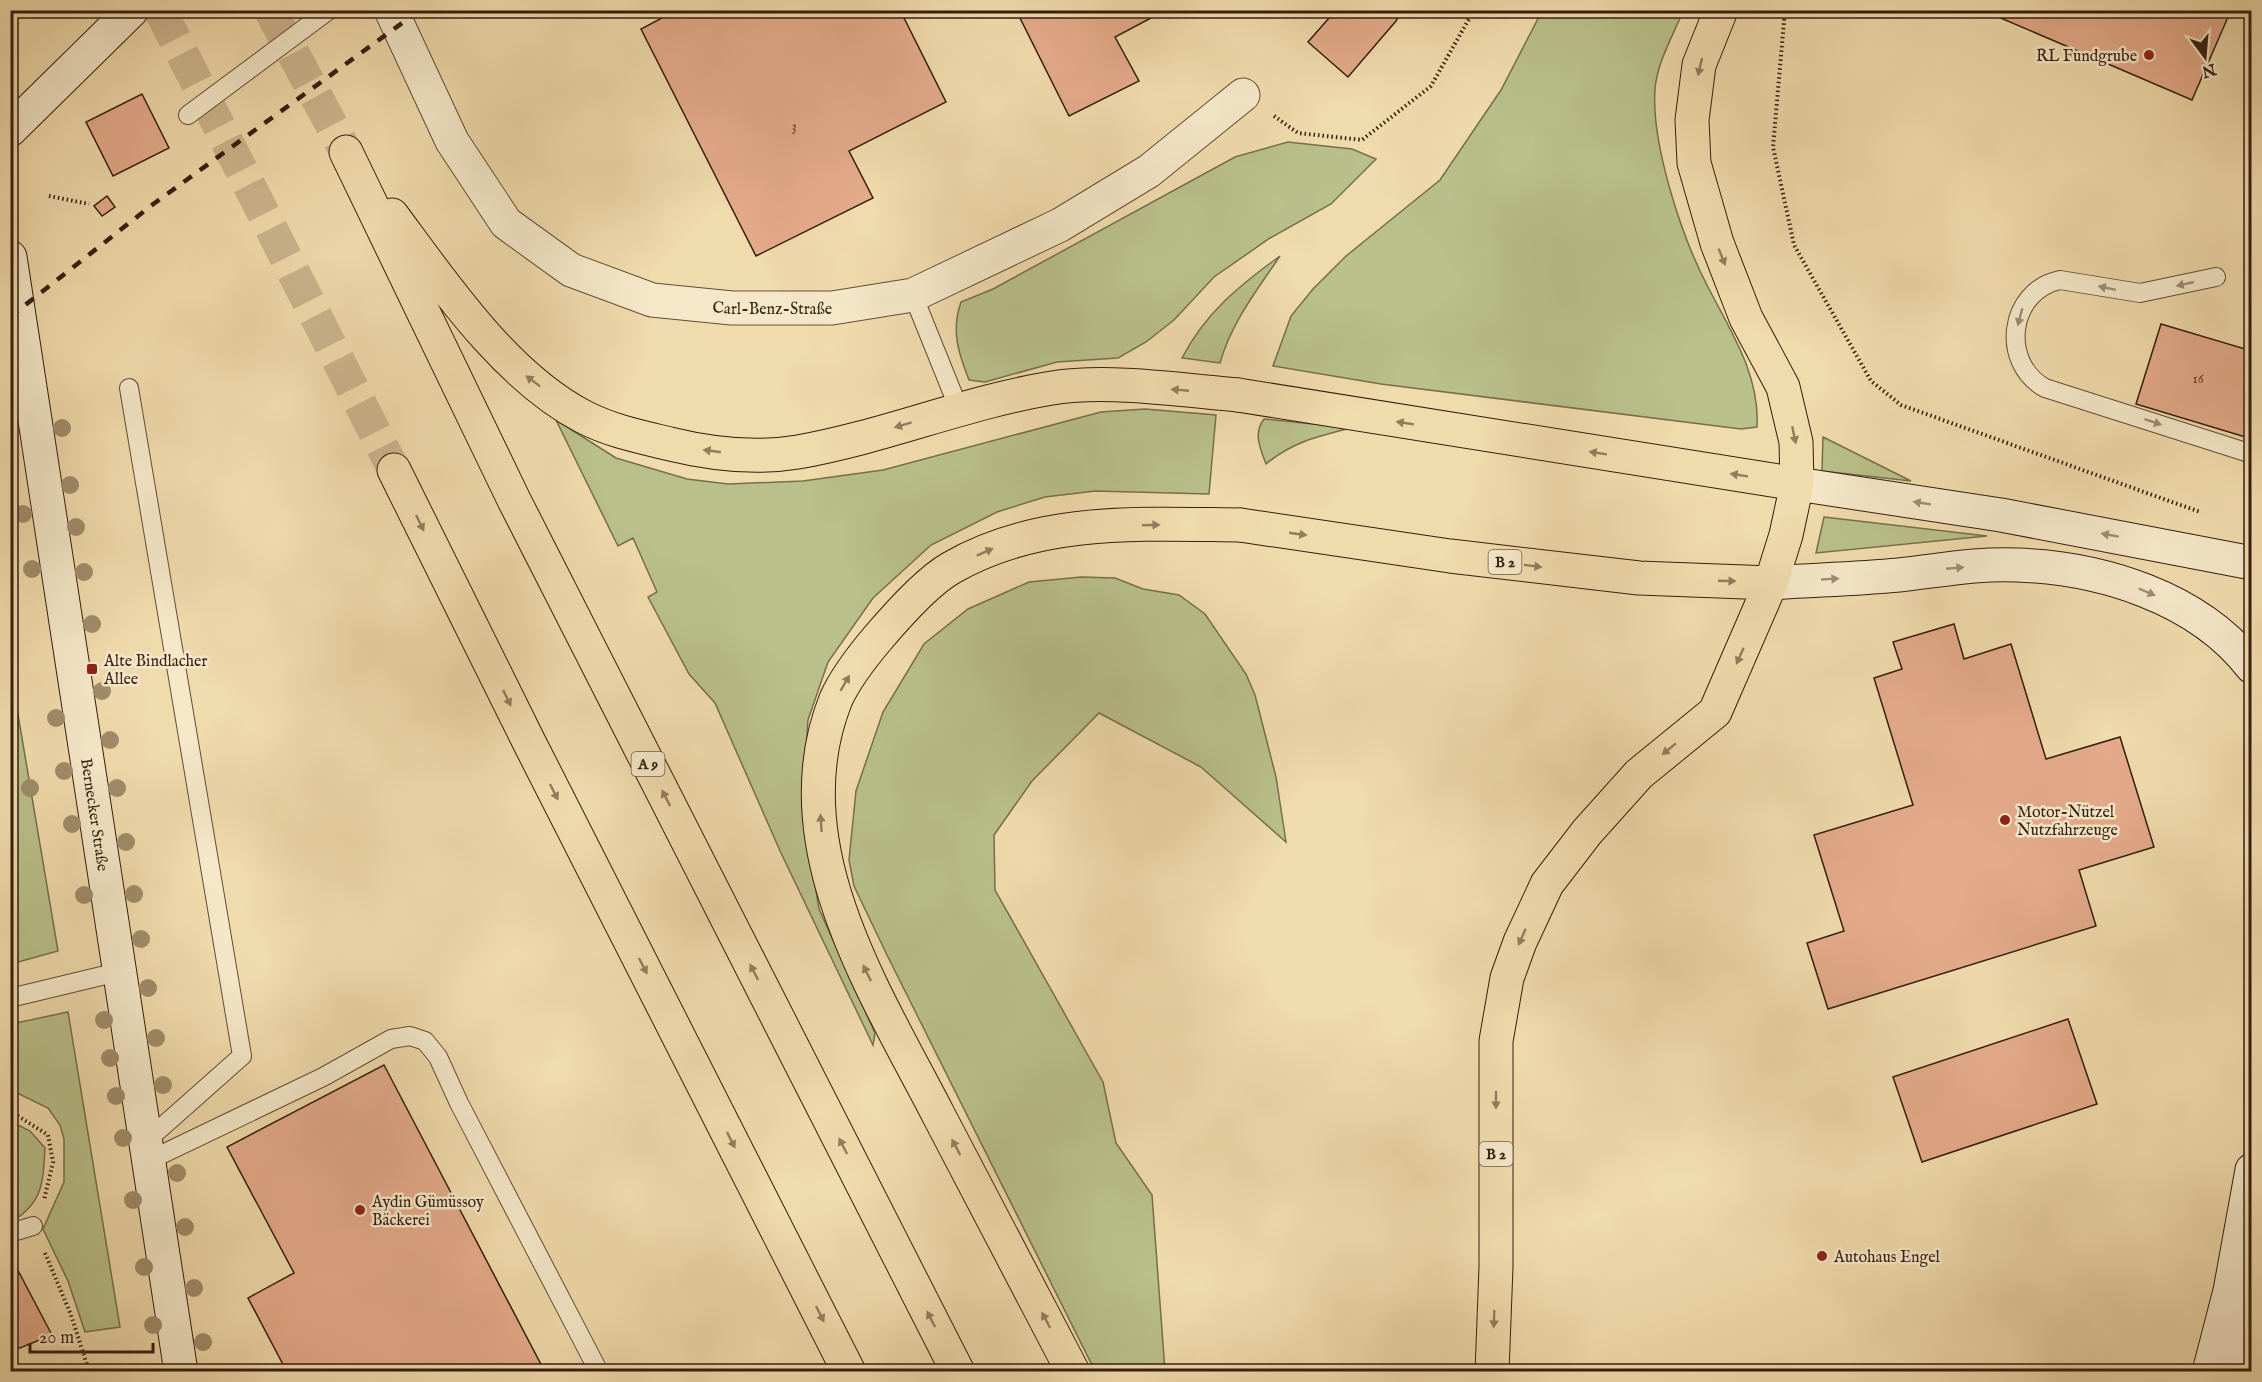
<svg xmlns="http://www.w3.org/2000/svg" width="2262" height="1382" font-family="'IM FELL English',serif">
	<rect width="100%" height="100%" fill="#f0dbac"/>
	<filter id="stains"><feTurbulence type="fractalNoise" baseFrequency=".00333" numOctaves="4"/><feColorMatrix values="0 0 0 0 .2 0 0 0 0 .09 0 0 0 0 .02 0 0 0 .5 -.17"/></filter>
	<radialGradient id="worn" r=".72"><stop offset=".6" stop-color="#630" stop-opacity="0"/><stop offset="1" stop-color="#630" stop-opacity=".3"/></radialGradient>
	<path fill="#b9c08a" stroke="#776e4d" stroke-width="1.5" d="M 1664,10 L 1681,16 C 1671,39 1657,64 1655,89 C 1651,144 1682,238 1708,287 C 1731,332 1760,375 1757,427 L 1741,429 L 1381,384 L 1273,366 L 1291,316 L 1313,289 L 1346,256 L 1440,180 L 1501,90 L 1542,11 Z
		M 1288,142 L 1352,149 L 1376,159 L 1331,204 L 1270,238 L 1214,277 L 1174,320 L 1146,342 L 1118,358 L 1057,362 L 985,382 L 969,380 C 958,352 951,331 961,302 L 993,289 L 1235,157 Z
		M 1280,256 C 1257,290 1231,323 1220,363 L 1182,358 C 1206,312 1239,286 1280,256 Z
		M 1145,409 L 1216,415 L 1209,494 L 1095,491 L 1045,497 L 997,512 L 931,545 L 873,598 L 828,662 L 808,720 L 802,807 L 819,909 L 875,1033 L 873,1045 L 781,853 L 715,703 L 689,674 L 648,597 L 657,592 L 633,538 L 618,546 L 556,420 L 616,458 L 687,479 L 728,484 L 803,481 L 883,470 L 1101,412 Z
		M 1264,419 L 1351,428 C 1319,436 1292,442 1266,464 C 1260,448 1253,433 1264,419 Z
		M 1823,437 L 1911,481 L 1822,471 Z
		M 1824,517 L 1987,536 L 1816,553 Z
		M 1081,577 L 1115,578 L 1143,589 L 1179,595 L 1205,614 L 1246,674 L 1255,695 L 1276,777 L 1286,842 L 1201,767 L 1099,713 L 1032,781 L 994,835 L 995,890 L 1103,1082 L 1116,1143 L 1152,1195 L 1165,1371 L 1095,1371 L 886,953 L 854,886 L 849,860 L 856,791 L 883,712 L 924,644 L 968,609 L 1029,582 Z
		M 10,667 L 58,951 L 11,964 L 10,964 Z
		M 68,1012 L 120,1327 L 85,1332 L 68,1281 L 43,1229 L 64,1182 L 64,1139 L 60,1125 L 48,1108 L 11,1090 L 11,1024 Z
		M 10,1121 L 30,1131 L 45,1148 C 43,1183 43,1203 11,1222 Z"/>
	<path fill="#e4ab8a" stroke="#351d10" stroke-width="1.5" d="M 677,10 L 782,10 L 784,15 L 794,10 L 900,10 L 946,102 L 849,151 L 873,198 L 756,256 L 641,29 Z
		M 1016,10 L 1166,10 L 1115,37 L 1139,81 L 1069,116 Z
		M 1336,10 L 1402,10 L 1396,21 L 1348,77 L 1308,42 Z
		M 1982,10 L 2231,10 L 2192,100 Z
		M 142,94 L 169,148 L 113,176 L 86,122 Z
		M 107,196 L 115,207 L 102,216 L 94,206 Z
		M 2161,324 L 2252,351 L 2252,439 L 2136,404 Z
		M 1954,624 L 1964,659 L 2011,644 L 2046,759 L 2120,737 L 2154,847 L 2079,870 L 2096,926 L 1828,1009 L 1807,943 L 1844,931 L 1814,835 L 1913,805 L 1874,678 L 1902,669 L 1893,642 Z
		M 2068,1019 L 2097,1104 L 1922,1162 L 1893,1077 Z
		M 384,1065 L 545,1372 L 287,1372 L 248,1298 L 294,1273 L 227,1147 Z
		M 10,1261 L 13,1261 L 52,1335 L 10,1352 Z"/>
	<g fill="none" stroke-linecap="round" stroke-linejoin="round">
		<path stroke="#cbb58d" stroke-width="33" stroke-dasharray="33 16" stroke-linecap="butt" d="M 160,10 L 394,470
			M 270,10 L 346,152"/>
		<defs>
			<path id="lane" d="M 188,115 L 329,10
				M 2216,277 L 2140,293 L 2060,280 C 2008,291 2000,363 2045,388 L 2252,454
				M 913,295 L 959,409
				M 129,388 L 242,1056 L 145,1142
				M 10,998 L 118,972
				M 148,1161 L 323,1077 L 391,1039 L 410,1036 L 425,1041 L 438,1057 L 459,1103 L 599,1372
				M 10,1233 L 33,1226"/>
			<g id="street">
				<path id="s1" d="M 391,10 L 452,141 L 506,223 L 571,270 L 652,300 L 732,308 L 832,308 L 913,295 L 1060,225 L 1149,171 L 1243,95"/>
			</g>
			<g id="secondary">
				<path d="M 10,130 L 132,10"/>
				<path id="s2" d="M 10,257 L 181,1372"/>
				<path d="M 1797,484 L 2001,515 L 2252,563"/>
				<path d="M 1771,583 C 1814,580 1856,579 1899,575 C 1938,571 1977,563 2017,565 C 2101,568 2198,597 2252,667"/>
				<path d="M 2232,1311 L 2239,1372"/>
				<path d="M 2209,1372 L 2230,1291 L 2252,1170"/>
			</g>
			<path id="primary" d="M 1238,395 L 1797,484
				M 1240,525 L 1450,556 L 1639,578 L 1771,583
				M 1492,1372 L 1496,1267 L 1496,1041 L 1507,978 L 1520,942 L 1547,884 L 1587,832 L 1639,774 L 1715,712 L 1771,583 L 1786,535 L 1797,484 L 1796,442 L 1783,387 L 1746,318 L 1717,243 L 1694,163 L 1692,120 L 1699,65 L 1721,10"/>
			<path id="highway" d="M 346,152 L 514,500 L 958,1372
				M 392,215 C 444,285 505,376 584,417 C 611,431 641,437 670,444 C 711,454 756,459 798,452 C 884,437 966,402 1052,388 C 1109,379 1181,390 1238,395
				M 394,470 L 528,740 L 849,1372
				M 1073,1372 C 1028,1286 983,1200 938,1114 C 874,990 778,843 836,699 C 846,677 861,658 877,639 C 894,619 928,581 951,568 C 1038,517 1143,524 1240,525"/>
		</defs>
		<use href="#lane" stroke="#644c37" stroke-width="20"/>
		<use href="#street" stroke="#644c37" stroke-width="35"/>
		<use href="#secondary" stroke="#351d10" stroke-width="35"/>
		<use href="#primary" stroke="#351d10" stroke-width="35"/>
		<use href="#highway" stroke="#351d10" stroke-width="35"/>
		<path stroke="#351d10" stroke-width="4" stroke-dasharray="1.5 3" stroke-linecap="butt" d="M 1785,10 L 1773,147 L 1794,245 L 1871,381 L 1901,405 L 2200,512
			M 1274,116 L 1298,133 L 1362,140 L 1431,86 L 1474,10
			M 49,196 L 89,204
			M 10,1111 L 48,1135 L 53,1162 L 44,1200
			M 45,1253 L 71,1315 L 89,1371"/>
		<use href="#lane" stroke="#f5e8c9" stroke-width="18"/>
		<use href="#street" stroke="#f5e8c9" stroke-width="33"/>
		<use href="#secondary" stroke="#f5e8c9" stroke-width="33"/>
		<use href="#primary" stroke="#f0dbac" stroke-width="33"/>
		<use href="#highway" stroke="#f0dbac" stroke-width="33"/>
		<path stroke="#351d10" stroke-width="4.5" stroke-dasharray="10 10" stroke-linecap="butt" d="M 10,317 L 152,205 L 420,10"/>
	</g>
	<g fill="#9f8d6b">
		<circle cx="62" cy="428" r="9"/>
		<circle cx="70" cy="485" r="9"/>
		<circle cx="23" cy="514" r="9"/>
		<circle cx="76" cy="527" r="9"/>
		<circle cx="32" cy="569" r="9"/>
		<circle cx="84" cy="572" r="9"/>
		<circle cx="92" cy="624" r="9"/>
		<circle cx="102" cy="691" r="9"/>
		<circle cx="56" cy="718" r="9"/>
		<circle cx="110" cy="740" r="9"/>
		<circle cx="64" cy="771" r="9"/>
		<circle cx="30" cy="788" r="9"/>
		<circle cx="117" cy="788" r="9"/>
		<circle cx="72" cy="824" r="9"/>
		<circle cx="126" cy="842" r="9"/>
		<circle cx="134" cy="894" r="9"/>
		<circle cx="84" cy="895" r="9"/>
		<circle cx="141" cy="939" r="9"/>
		<circle cx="148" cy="988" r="9"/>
		<circle cx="104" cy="1020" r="9"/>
		<circle cx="156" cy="1038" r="9"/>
		<circle cx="110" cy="1058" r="9"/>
		<circle cx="163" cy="1085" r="9"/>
		<circle cx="116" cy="1096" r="9"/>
		<circle cx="123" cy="1138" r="9"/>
		<circle cx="177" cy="1173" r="9"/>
		<circle cx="133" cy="1200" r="9"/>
		<circle cx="185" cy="1227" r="9"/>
		<circle cx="144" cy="1267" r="9"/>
		<circle cx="194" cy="1288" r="9"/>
		<circle cx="153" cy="1325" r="9"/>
		<circle cx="203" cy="1342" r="9"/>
	</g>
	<defs><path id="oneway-solid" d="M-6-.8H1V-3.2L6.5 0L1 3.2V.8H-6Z" transform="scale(1.5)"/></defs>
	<g fill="#927c5e">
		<use href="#oneway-solid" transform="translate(1700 67) rotate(103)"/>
		<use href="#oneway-solid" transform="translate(1722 257) rotate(68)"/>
		<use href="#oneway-solid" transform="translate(533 381) rotate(-143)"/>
		<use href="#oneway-solid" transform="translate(1180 390) rotate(-175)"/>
		<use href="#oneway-solid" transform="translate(1405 423) rotate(-171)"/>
		<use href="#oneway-solid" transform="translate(903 425) rotate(163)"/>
		<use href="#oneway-solid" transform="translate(1794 435) rotate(78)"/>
		<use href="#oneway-solid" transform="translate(712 451) rotate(-172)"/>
		<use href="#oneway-solid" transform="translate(1598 453) rotate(-171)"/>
		<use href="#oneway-solid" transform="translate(1739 475) rotate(-171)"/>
		<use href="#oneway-solid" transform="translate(420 523) rotate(64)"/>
		<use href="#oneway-solid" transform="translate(1151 525) rotate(-2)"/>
		<use href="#oneway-solid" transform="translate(1298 534) rotate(8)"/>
		<use href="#oneway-solid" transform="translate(985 552) rotate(-24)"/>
		<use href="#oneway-solid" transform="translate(1533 566) rotate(7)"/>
		<use href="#oneway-solid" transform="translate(1727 581) rotate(2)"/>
		<use href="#oneway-solid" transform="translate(1740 656) rotate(114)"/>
		<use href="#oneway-solid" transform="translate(845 683) rotate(-60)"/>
		<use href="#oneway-solid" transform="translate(507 698) rotate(64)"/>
		<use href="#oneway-solid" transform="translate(1669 749) rotate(141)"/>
		<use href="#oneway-solid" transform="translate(554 792) rotate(63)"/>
		<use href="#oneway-solid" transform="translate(666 798) rotate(-117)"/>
		<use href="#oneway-solid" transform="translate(821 823) rotate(-94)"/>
		<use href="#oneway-solid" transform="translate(1522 937) rotate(114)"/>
		<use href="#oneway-solid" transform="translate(643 966) rotate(63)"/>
		<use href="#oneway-solid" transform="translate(754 972) rotate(-117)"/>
		<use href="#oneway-solid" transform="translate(867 973) rotate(-116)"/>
		<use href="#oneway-solid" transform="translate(1496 1100) rotate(90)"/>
		<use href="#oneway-solid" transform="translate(731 1140) rotate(63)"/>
		<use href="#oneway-solid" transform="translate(843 1146) rotate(-117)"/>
		<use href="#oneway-solid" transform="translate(956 1147) rotate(-118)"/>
		<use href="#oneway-solid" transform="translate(820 1314) rotate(63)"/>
		<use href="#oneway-solid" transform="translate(931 1319) rotate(-117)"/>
		<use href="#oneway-solid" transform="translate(1494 1319) rotate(92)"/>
		<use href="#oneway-solid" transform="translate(1046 1320) rotate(-118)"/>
	</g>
	<g fill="#9f8d76">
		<use href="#oneway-solid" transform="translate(2185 284) rotate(167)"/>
		<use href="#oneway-solid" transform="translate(2107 288) rotate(-168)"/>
		<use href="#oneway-solid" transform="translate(2020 317) rotate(105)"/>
		<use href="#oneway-solid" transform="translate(2153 422) rotate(18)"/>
		<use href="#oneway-solid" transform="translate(1922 503) rotate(-171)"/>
		<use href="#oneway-solid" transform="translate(2110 535) rotate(-170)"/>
		<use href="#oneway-solid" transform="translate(1955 568) rotate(-5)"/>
		<use href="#oneway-solid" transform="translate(1830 579) rotate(-3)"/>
		<use href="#oneway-solid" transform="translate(2147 592) rotate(23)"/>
	</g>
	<g fill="#8f2418" stroke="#f5e8c9" stroke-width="2">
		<circle cx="2149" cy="55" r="6"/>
		<rect x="86" y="663" width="12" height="12" rx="3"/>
		<circle cx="2005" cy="820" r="6"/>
		<circle cx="360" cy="1210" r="6"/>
		<circle cx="1822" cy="1256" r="6"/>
	</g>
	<g text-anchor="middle" stroke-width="5" stroke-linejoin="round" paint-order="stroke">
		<g font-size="14" fill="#61402e">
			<text x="794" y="131">3</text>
			<text x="2198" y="383">16</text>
		</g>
		<g fill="#f5e8c9" stroke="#6f5a48" stroke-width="1.5">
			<rect x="1488.5" y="550" width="33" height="24" rx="4.5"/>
			<rect x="631.5" y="752" width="33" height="24" rx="4.5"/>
			<rect x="1479.5" y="1142" width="33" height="24" rx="4.5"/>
		</g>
		<g font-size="15" font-weight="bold" fill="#351d10">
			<text x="1505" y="567">B 2</text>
			<text x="648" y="769">A 9</text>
			<text x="1496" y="1159">B 2</text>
		</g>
		<g font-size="16" fill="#351d10" stroke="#f5e8c9" text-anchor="start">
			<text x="2137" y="61" text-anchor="end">RL Fundgrube</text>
			<text x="104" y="666">Alte Bindlacher<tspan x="104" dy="18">Allee</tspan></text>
			<text x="2017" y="817">Motor-Nützel<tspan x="2017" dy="18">Nutzfahrzeuge</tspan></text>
			<text x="372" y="1207">Aydin Gümüssoy<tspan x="372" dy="18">Bäckerei</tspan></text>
			<text x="1834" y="1262">Autohaus Engel</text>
		</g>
		<g font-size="16" fill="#351d10" stroke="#f5e8c9">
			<text dy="6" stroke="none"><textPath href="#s1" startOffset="530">Carl-Benz-Straße</textPath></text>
			<text dy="6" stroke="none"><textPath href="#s2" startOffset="564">Bernecker Straße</textPath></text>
		</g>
	</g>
	<rect width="2262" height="1382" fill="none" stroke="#f0dbac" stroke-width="36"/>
	<rect x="12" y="12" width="2238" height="1358" fill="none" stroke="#351d10" stroke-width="3"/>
	<rect x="18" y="18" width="2226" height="1346" fill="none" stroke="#351d10" stroke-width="1.5"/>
	<g transform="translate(2205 57) rotate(164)" stroke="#f5e8c9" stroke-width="4.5" paint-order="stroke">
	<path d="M0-4.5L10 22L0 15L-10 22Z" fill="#351d10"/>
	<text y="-9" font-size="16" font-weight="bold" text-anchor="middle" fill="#351d10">N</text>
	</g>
	<path d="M30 1343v9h123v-9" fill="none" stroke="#351d10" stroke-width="3"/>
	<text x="39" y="1343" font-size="18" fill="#351d10" stroke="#f5e8c9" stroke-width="4.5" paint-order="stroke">20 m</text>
	<rect width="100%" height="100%" filter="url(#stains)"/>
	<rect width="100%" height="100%" fill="url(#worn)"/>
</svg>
